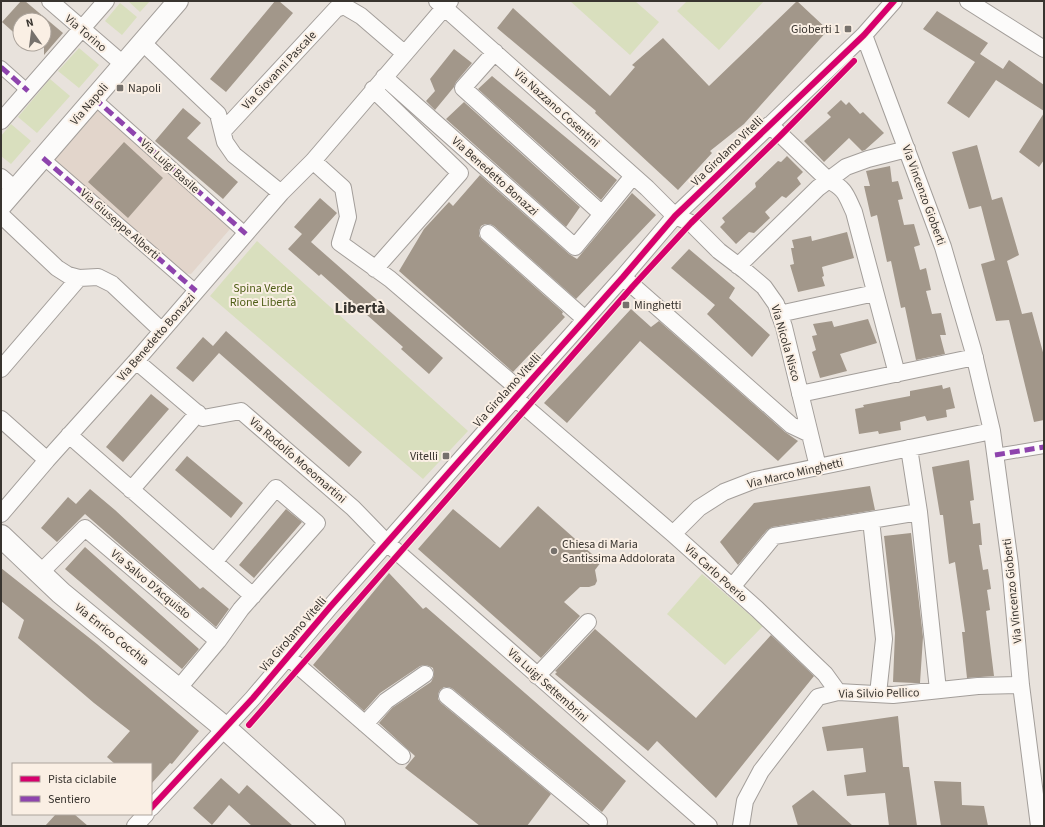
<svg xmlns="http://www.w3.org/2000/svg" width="1045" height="827" font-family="'Source Sans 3',sans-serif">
	<rect width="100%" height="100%" fill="#e8e2dc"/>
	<path fill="#e2d5cb" d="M 98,106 L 232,225 L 230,229 L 191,274 L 181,273 L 49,160 Z"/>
	<path fill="#d9dfbe" d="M 128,1 L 150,1 L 140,12 Z
		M 570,1 L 635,1 L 659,22 L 630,55 Z
		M 687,1 L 764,1 L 719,50 L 677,11 Z
		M 120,3 L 137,17 L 122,35 L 105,21 Z
		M 79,48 L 99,65 L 79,88 L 58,71 Z
		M 50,79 L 70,96 L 37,133 L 18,117 Z
		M 11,124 L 31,141 L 11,164 L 1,156 L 1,136 Z
		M 257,241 L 468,431 L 423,479 L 210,296 Z
		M 702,574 L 763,626 L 725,665 L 667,614 Z"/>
	<path fill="#a2978a" d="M 21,1 L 25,1 L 63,33 L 44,55 L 44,20 L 20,20 L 20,38 L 2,22 Z
		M 275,1 L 279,1 L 293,13 L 226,92 L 210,79 Z
		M 797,1 L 828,30 L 744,124 L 710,151 L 712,153 L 678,190 L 595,113 L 596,111 L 497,28 L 513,8 L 610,96 L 635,67 L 632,65 L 663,38 L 709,86 Z
		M 937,11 L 988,43 L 980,54 L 1003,69 L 1009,60 L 1044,85 L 1044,111 L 996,80 L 969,118 L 947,103 L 975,62 L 923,29 Z
		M 454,49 L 472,63 L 456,82 L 454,87 L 435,110 L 426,101 L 435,91 L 430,79 Z
		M 492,76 L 617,180 L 601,200 L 478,89 Z
		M 841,100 L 846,105 L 849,102 L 860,114 L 863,112 L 884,133 L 865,150 L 862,151 L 849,138 L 824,162 L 804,141 L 831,117 L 827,113 Z
		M 464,102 L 580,207 L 566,227 L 446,119 Z
		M 183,108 L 201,123 L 187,138 L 238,182 L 223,199 L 155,141 Z
		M 1044,113 L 1044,160 L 1039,167 L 1019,152 Z
		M 124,142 L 163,178 L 128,218 L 88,182 Z
		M 977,145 L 992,200 L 1002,197 L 1019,255 L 1007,261 L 1022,314 L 1032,312 L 1044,356 L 1044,420 L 1034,422 L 1009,320 L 996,321 L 981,264 L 995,260 L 981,206 L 969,209 L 952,152 Z
		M 787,156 L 803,172 L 797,178 L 801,184 L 786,198 L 782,196 L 765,212 L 770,218 L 754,233 L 749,232 L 736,244 L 720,227 L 725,222 L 722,218 L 756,187 L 755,183 L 778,161 L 781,162 Z
		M 890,166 L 892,182 L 898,181 L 903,199 L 898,200 L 904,225 L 914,224 L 920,245 L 914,247 L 920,270 L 926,268 L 931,290 L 926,291 L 932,314 L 941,313 L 946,335 L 940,335 L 945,354 L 916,360 L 905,307 L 901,308 L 891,261 L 887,262 L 877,215 L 871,217 L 864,186 L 870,186 L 866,171 Z
		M 480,175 L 569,254 L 577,259 L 632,193 L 656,215 L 576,299 L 494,226 L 490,224 L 485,224 L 481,226 L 479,231 L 479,236 L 482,240 L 563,312 L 562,314 L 565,317 L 513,372 L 399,271 L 424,229 L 449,202 L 453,206 Z
		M 320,198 L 337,213 L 311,242 L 443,358 L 429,374 L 401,349 L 403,347 L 321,274 L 319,276 L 288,249 L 302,234 L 294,227 Z
		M 847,232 L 854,258 L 822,267 L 824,276 L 822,277 L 825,286 L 798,292 L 790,265 L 794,264 L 791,248 L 794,248 L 792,240 L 811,236 L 812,241 Z
		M 689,249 L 735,288 L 729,298 L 770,335 L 752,357 L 707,314 L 715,305 L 671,268 Z
		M 631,309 L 651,327 L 659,321 L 785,432 L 798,441 L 778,461 L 640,341 L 567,423 L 544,403 Z
		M 868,319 L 877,343 L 840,354 L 847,371 L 820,378 L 812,352 L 816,350 L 812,336 L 817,335 L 813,324 L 832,321 L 834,327 Z
		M 226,331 L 362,452 L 349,467 L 219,353 L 193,382 L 176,368 L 203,337 L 213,346 Z
		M 942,385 L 943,389 L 950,387 L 955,408 L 946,410 L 947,417 L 927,421 L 925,416 L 900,422 L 901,430 L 879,434 L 878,431 L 859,434 L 855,409 L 864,407 L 863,405 L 910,396 L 910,391 Z
		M 151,394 L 169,409 L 123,462 L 106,447 Z
		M 187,456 L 243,503 L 231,518 L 175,470 Z
		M 969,460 L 974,500 L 970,501 L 973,524 L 980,523 L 982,545 L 979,545 L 983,570 L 988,569 L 991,589 L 987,590 L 990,610 L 986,611 L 994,676 L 967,678 L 962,632 L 965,632 L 955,562 L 949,564 L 943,515 L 940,515 L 932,467 Z
		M 870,486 L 875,510 L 772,527 L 767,530 L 738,565 L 720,542 L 754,503 Z
		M 90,489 L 115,510 L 200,589 L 203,587 L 229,609 L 216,627 L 132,555 L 85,514 L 57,542 L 41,528 L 68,497 L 76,504 Z
		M 538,506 L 601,562 L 595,570 L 597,581 L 595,585 L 589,587 L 580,587 L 564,602 L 580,616 L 541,658 L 418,549 L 453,509 L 500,548 Z
		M 286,509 L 302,522 L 254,578 L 239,565 Z
		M 911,533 L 923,637 L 920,683 L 915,683 L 893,682 L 895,633 L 884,536 Z
		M 85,547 L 199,649 L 182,669 L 65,569 Z
		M 1,568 L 97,644 L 199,731 L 172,764 L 170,763 L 151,784 L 151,764 L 115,764 L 107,757 L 130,731 L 94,703 L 18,638 L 24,620 L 1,601 Z
		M 389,573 L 423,609 L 426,607 L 626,781 L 602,812 L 453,689 L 449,687 L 444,687 L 440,690 L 438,694 L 438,699 L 441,703 L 551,794 L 527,826 L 480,826 L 405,768 L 415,756 L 379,723 L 392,708 L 431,682 L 433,678 L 434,674 L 433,668 L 429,666 L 425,665 L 420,666 L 380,693 L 364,711 L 313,665 Z
		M 595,629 L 696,718 L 771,635 L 814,676 L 716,798 L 657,741 L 648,751 L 555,674 L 557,672 L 555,671 Z
		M 898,716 L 903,767 L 909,767 L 917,826 L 889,826 L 885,793 L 847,796 L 844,775 L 866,772 L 863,748 L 827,751 L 822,727 Z
		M 221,778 L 239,794 L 247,785 L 293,826 L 252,826 L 229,805 L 212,825 L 193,808 Z
		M 934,781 L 961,782 L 962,805 L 984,806 L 988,826 L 941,826 Z
		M 813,790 L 853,826 L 798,826 L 792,806 Z
		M 56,814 L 74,814 L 88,826 L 45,826 Z"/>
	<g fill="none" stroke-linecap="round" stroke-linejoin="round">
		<defs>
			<path id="pedestrian" d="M 1,67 L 28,91
				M 94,98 L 246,234
				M 43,158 L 196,291
				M 995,455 L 1044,447"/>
			<path id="minor" d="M 50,1 L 123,64
				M 437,1 L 647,188 L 675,216 L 691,223 L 719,251 L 744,270 L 764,287 L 776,304 L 784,327 L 818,467
				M 968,1 L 1044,49
				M 864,35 L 943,247 L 973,350 L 992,431 L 1010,564 L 1021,685 L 1039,826
				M 142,42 L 218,114 L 225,142 L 234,155 L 281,193
				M 495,52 L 463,88 L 602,214 L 633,176
				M 384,77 L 575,247 L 602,214
				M 373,89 L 460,173 L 375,269
				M 1,121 L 106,1
				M 769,125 L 781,135 L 828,180 C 846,189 846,195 854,212 L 897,374
				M 223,131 L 336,9 L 344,6 L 361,16 L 404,53
				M 313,161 L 343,188 L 348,217 L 340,243 L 390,279 L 521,391
				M 1,177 L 16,190
				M 1,215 L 57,268 L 68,275 L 79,278 L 98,277 L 112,284 L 162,331
				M 488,233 L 585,319
				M 738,266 L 818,188 L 846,167 L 868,159 L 907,149
				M 623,277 L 791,425 L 810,434
				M 779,314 L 875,293
				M 136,361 L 203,418 L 241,411 L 353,508 L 387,543 L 709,826
				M 1,369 L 79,278
				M 800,394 L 975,357
				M 515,398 L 673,534 L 757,609 L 825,674 L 838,692
				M 1,419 L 47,460
				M 69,435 L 253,596
				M 909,448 L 919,512 L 938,690
				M 131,490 L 198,413
				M 1,514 L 47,460 L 136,361 L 281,193 L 313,161 L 450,1
				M 871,520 L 884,639 L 878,694
				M 673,534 L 699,508 L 724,492 L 755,480 L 992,431
				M 214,562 L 276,488 L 317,523 L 241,609 L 218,641
				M 40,573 L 85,528 L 218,641 L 178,689
				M 732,587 L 774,536 L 919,512
				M 288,657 L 402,756
				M 537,676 L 588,622
				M 447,696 L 599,822
				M 365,724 L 386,701 L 425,674
				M 151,808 L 253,698 L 330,607 L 483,434 L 623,277 L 675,216 L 864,35 L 894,1
				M 135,826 L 146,814
				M 741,826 L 745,801 L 761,771 L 818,697 L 838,692 L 893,695 L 978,686 L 1021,685"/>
			<path id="tertiary" d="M 1,206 L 178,1"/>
			<path id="secondary" d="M 1,536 L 61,593 L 225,728 L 334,826"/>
		</defs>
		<use href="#pedestrian" stroke="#a39e9a" stroke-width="14"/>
		<use href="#minor" stroke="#a39e9a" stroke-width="18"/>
		<use href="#tertiary" stroke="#a39e9a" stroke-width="22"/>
		<use href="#secondary" stroke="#a39e9a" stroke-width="24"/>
		<use href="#pedestrian" stroke="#fcfbfa" stroke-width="12"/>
		<use href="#minor" stroke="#fcfbfa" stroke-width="16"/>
		<use href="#tertiary" stroke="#fcfbfa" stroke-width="20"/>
		<use href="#secondary" stroke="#fcfbfa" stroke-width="22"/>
		<path stroke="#8e44ad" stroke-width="5" stroke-dasharray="10 5" stroke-linecap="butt" d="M 1,67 L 28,91
			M 94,98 L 246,234
			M 43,158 L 196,291
			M 995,455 L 1044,447"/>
		<defs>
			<path id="cycleway" d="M 249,725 L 633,286 L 691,223 L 781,135 L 854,61
				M 151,808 L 253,698 L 330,607 L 483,434 L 623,277 L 675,216 L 864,35 L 894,1"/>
		</defs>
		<use href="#cycleway" stroke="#faefe4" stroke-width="8"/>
		<use href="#cycleway" stroke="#d6006c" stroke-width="6"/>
	</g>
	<g fill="#76716c" stroke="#faefe4" stroke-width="1.5">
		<rect x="844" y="25" width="8" height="8" rx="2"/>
		<rect x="116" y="84" width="8" height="8" rx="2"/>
		<rect x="622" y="301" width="8" height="8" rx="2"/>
		<rect x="442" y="452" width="8" height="8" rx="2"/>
		<circle cx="554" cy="551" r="4"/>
	</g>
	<g text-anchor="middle" stroke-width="4" stroke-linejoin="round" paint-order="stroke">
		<g font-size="12" fill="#38342f" stroke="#faefe4" text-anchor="start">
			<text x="840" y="33" text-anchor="end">Gioberti 1</text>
			<text x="128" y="92">Napoli</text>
			<text x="634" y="309">Minghetti</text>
			<text x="438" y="460" text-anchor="end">Vitelli</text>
			<text x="562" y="548">Chiesa di Maria<tspan x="562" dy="14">Santissima Addolorata</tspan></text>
		</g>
		<g font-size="12" fill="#38342f" stroke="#faefe4">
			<text transform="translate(86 33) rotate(40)" y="4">Via Torino</text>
			<text transform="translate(279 70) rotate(-47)" y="4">Via Giovanni Pascale</text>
			<text transform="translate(89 104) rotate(-49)" y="4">Via Napoli</text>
			<text transform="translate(557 108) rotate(42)" y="4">Via Nazzano Cosentini</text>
			<text transform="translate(727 151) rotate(-44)" y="4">Via Girolamo Vitelli</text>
			<text transform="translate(170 166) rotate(42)" y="4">Via Luigi Basile</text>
			<text transform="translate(495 176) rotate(42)" y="4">Via Benedetto Bonazzi</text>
			<text transform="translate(924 195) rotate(70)" y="4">Via Vincenzo Gioberti</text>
			<text transform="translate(120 224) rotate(41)" y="4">Via Giuseppe Alberti</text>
			<text transform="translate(156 337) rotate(-49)" y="4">Via Benedetto Bonazzi</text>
			<text transform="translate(786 343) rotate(74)" y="4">Via Nicola Nisco</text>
			<text transform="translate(507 390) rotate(-48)" y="4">Via Girolamo Vitelli</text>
			<text transform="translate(298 460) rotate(41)" y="4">Via Rodolfo Moeomartini</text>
			<text transform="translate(795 473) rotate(-13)" y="4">Via Marco Minghetti</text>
			<text transform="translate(716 573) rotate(42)" y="4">Via Carlo Poerio</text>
			<text transform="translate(151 584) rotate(40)" y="4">Via Salvo D'Acquisto</text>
			<text transform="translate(1012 591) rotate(-96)" y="4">Via Vincenzo Gioberti</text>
			<text transform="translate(112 634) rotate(39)" y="4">Via Enrico Cocchia</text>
			<text transform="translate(293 634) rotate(-49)" y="4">Via Girolamo Vitelli</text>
			<text transform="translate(548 685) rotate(42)" y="4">Via Luigi Settembrini</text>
			<text transform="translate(879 693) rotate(-1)" y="4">Via Silvio Pellico</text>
		</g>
		<g font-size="12" fill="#4f5f17" stroke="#faefe4">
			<text x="263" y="292">Spina Verde<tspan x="263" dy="14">Rione Libertà</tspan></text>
		</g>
		<g font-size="16" font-weight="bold" fill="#38342f" stroke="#faefe4">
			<text x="360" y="313">Libertà</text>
		</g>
	</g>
	<rect width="1045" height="827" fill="none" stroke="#38342f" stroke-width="4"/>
	<rect x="12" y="763" width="140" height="52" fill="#faefe4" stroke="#aca49c"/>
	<rect x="20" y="776" width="20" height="6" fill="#d6006c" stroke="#aca49c"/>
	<text x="48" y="783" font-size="12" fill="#38342f">Pista ciclabile</text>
	<rect x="20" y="796" width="20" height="6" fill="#8e44ad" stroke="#aca49c"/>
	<text x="48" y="803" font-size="12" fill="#38342f">Sentiero</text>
	<g transform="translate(32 32) rotate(346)"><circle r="19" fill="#faefe4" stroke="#aca49c"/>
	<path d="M0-3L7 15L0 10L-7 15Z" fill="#76716c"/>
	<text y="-6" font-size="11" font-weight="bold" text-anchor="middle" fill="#38342f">N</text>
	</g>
</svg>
